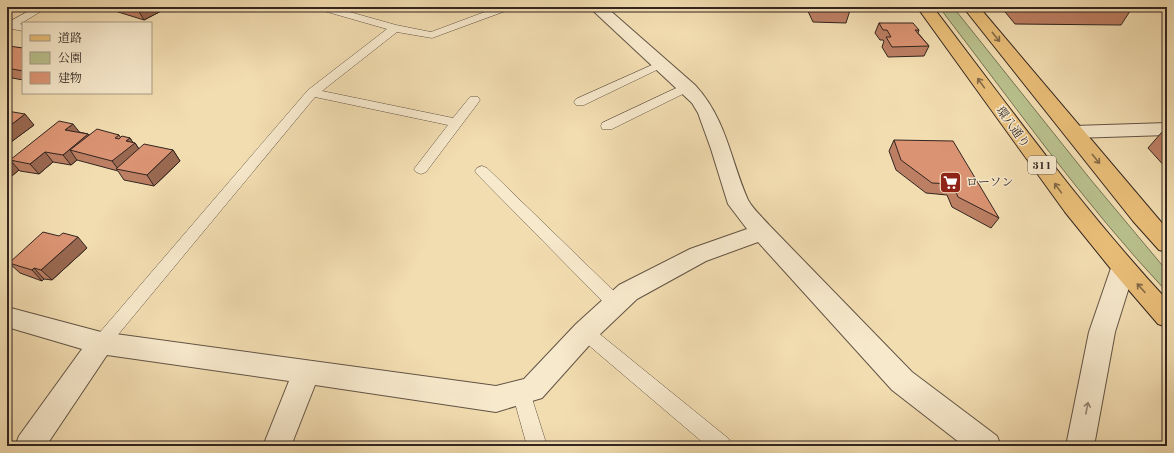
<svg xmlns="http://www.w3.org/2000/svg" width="1174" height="453" font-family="'Old Standard TT','Noto Serif JP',serif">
	<rect width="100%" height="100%" fill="#f2ddb1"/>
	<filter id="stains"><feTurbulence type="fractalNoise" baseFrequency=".005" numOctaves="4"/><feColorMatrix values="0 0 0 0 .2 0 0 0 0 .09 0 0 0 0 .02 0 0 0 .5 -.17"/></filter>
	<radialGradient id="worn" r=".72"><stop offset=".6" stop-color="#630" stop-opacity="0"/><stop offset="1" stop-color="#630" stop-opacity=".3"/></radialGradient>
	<path fill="#b9c18d" stroke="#767356" d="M 939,7 L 953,7 L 1091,180 L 1167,271 L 1167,292 C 1084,204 1013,103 939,7 Z"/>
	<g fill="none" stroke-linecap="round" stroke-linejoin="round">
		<defs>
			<path id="lane" d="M 36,7 L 48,7 L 20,24 L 23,25 L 23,31 L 7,28 L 7,23 Z
				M 316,7 L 332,7 L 396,25 L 431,32 L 498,7 L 512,7 L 511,9 L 432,38 L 397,32 L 322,91 L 453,118 L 470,97 L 478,97 L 480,100 L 478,103 L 426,172 L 421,174 L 416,172 L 414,169 L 448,125 L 315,97 L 107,348 L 101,350 L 95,348 L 92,343 L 95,338 L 308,90 L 387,29 L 317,9 Z
				M 661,61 L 665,62 L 667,64 L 665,66 L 584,105 L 576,105 L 574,102 L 576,99 Z
				M 687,83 L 691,84 L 693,87 L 691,90 L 612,129 L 602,129 L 601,126 L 602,123 Z
				M 482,166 L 487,168 L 622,299 L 624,304 L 622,309 L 616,311 L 610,309 L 477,174 L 475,171 L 477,168 Z
				M 585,325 L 591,327 L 729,439 L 732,446 L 707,446 L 579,337 L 576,332 L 579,327 Z
				M 521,384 L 528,386 L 530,392 L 547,446 L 527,446 L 512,392 L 514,386 Z"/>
			<path id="street" d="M 589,7 L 606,7 L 695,85 C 727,120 730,159 748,200 C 753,209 763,218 770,226 L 912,372 L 997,436 L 1001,446 L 964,446 L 892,390 L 758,242 L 706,261 L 637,299 L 594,340 L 542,398 L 532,401 L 496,412 L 315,385 L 291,446 L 263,446 L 289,381 L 107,355 L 46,446 L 15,446 L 19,436 L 82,349 L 7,327 L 7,307 L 101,332 L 496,386 L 524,379 L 576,324 L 619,285 L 690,249 L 747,229 L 728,204 L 711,149 L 698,113 L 692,103 Z
				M 1167,123 L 1167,135 L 1074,138 L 1067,136 L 1064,132 L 1067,128 L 1074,126 Z
				M 1123,259 L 1131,262 L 1135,268 L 1115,332 L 1094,446 L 1066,446 L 1089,332 L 1111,268 L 1115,262 Z"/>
			<path id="primary" d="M 917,7 L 933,7 C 1009,107 1082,208 1167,300 L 1167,327 L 1158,324 L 1115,274 L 1065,212 Z
				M 963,7 L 979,7 L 1167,229 L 1167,252 L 1159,250 L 1133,221 Z"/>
		</defs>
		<use href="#lane" stroke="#625344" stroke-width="1"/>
		<use href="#street" stroke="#625344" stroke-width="2"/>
		<use href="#primary" stroke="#322520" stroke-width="2"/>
		<use href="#lane" fill="#f7e9cc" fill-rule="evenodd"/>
		<use href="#street" fill="#f7e9cc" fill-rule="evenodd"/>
		<use href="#primary" fill="#e9be78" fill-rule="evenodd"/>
	</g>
	<path fill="#bc7f63" stroke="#322520" d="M 102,7 L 164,7 L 165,9 L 144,20 Z
		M 806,7 L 851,7 L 846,23 L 813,22 Z
		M 1001,7 L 1130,7 L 1130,11 L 1121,25 L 1015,24 Z
		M 879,23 L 919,30 L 918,33 L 929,46 L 924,56 L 888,57 L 882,47 L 884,41 L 883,40 L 880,40 L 875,33 Z
		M 7,47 L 23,48 L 23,80 L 7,77 Z
		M 7,111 L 34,125 L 11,142 L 7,142 Z
		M 79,132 L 88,134 L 89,135 L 119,135 L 120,137 L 130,138 L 133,143 L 135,143 L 139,149 L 173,150 L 180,161 L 154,186 L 124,180 L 118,171 L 77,160 L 71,165 L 53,162 L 39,174 L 20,171 L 19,170 L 7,180 L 11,158 L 12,159 Z
		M 1162,132 L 1167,132 L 1167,169 L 1148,148 Z
		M 894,140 L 999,218 L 991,228 L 952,207 L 947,195 L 926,193 L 896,170 L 889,151 Z
		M 87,248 L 52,280 L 44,279 L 42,281 L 20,273 L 9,263 Z"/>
	<path fill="#996850" stroke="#322520" d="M 144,7 L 164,7 L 165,9 L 144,20 L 138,10 Z
		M 25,114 L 34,125 L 11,142 L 7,138 L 7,128 Z
		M 73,124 L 81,134 L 65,130 Z
		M 88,134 L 95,144 L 70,150 L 77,160 L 71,165 L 63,155 Z
		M 130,138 L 134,144 L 135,143 L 142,154 L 118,169 L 112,161 L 126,141 Z
		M 173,150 L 180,161 L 154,186 L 147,175 Z
		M 45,152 L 53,162 L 39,174 L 30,164 Z
		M 11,158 L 14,161 L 10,160 L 19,170 L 7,180 L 7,161 Z
		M 78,237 L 87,248 L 52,280 L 41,270 Z
		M 34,268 L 44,279 L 42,281 L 32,270 Z"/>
	<path fill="#db9473" stroke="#322520" d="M 128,7 L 144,7 L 138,10 Z
		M 816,7 L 850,7 L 851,9 L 816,8 Z
		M 1020,7 L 1130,7 L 1130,11 L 1022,10 Z
		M 879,23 L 913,23 L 919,30 L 915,30 L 929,46 L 892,47 L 886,37 L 891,37 L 887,30 L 883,30 Z
		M 9,46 L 23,48 L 23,71 L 7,68 L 7,60 L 12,57 L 7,57 L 7,47 Z
		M 7,111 L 25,114 L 7,128 Z
		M 59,121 L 73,124 L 65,130 L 88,134 L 63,155 L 45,152 L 30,164 L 10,160 Z
		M 97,129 L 119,135 L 115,138 L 119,139 L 122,136 L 130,138 L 126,141 L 135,143 L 112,161 L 70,150 Z
		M 1162,132 L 1167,132 L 1167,136 Z
		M 894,140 L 953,141 L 999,218 L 958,197 L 953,184 L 932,183 L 901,160 Z
		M 144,144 L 173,150 L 147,175 L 116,169 Z
		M 7,157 L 11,158 L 7,161 Z
		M 43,232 L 59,236 L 63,233 L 78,237 L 41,270 L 34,268 L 32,270 L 9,263 Z"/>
	<defs><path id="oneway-shaft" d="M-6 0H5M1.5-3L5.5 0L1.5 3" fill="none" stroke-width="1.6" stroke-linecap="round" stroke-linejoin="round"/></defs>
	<g stroke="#846a48">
		<use href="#oneway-shaft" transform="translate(996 37) rotate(51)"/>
		<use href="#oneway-shaft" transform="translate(981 83) rotate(-126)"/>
		<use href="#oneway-shaft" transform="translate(1096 159) rotate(51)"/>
		<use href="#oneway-shaft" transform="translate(1058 188) rotate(-126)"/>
		<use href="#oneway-shaft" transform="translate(1141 288) rotate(-132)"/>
	</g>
	<use stroke="#948776" href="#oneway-shaft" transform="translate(1087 408) rotate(-79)"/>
	<defs>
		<symbol id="supermarket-square" viewBox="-11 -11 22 22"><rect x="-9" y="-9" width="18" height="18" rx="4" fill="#8f2418" stroke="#f7e9cc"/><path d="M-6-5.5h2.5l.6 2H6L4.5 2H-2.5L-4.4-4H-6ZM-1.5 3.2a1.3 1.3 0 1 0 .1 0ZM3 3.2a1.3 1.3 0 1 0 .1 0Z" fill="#fff"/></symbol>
	</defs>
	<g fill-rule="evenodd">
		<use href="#supermarket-square" x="938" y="170" width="25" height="25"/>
	</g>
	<g text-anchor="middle" stroke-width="3" stroke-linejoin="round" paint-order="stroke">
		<rect fill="#f7e9cc" stroke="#6d6054" stroke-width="1" x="1028" y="156" width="28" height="18" rx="3"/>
		<g font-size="11" font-weight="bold" fill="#322520">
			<text x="1042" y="169">311</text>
		</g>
		<g font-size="12" fill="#322520" stroke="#f7e9cc">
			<text transform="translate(1013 127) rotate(54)" y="4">環八通り</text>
		</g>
		<g font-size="12" fill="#322520" stroke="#f7e9cc" text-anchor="start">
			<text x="966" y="186">ローソン</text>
		</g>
	</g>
	<rect width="1174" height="453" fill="none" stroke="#f2ddb1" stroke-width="24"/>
	<rect x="8" y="8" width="1158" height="437" fill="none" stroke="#322520" stroke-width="2"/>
	<rect x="12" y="12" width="1150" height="429" fill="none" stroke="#322520"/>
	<rect x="22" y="22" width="130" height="72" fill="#f7e9cc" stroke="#a89b87"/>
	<rect x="30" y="35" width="20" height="6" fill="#e9be78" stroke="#a89b87"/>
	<text x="58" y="42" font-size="12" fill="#322520">道路</text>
	<rect x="30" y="52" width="20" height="12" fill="#b9c18d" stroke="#a89b87"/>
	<text x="58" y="62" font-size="12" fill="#322520">公園</text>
	<rect x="30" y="72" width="20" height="12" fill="#db9473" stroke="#a89b87"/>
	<text x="58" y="82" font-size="12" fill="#322520">建物</text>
	<rect width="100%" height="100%" filter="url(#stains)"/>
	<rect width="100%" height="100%" fill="url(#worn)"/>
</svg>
